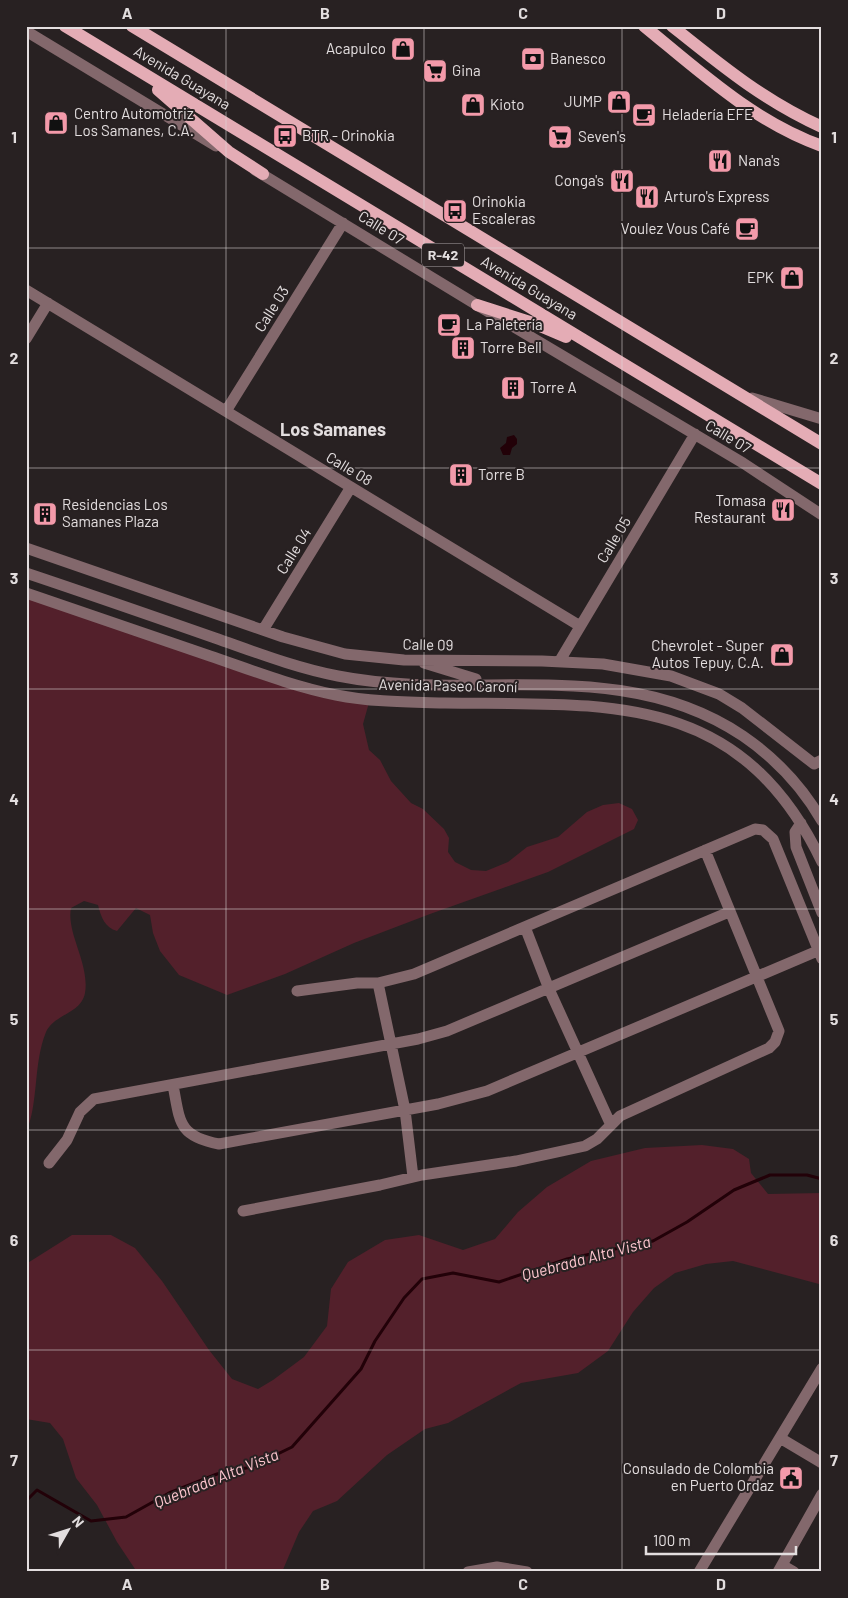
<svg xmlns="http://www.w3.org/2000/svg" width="848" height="1598" font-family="Barlow,sans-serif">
	<rect width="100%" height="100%" fill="#282122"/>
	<path fill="#53202b" d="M 26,593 L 280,679 L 370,699 L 363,724 L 369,750 L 380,760 L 391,781 L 411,803 L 423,809 L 444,829 L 449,838 L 448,852 L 455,862 L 471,870 L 486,871 L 508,862 L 527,847 L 558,837 L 587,812 L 603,805 L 619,803 L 632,809 L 638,820 L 634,829 L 548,872 L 430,914 L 354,943 L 285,974 L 227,995 L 179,975 L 160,951 L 153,933 L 150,915 L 136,908 L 117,931 C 105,928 101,917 98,905 L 84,901 L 71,908 C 66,933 90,964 85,993 C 81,1014 54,1014 46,1032 C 33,1064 39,1102 26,1133 Z
		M 702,1145 L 733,1149 L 749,1159 L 751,1173 L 768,1194 L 822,1193 L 822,1282 L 819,1284 L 733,1261 L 706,1264 L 675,1273 L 654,1288 L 633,1312 L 608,1351 L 578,1373 L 521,1383 L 448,1423 L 425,1429 L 387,1455 L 337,1501 L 313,1511 L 299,1532 L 282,1572 L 193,1572 L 171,1569 L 167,1572 L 137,1572 L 117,1542 L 97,1505 L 76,1478 L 63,1439 L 50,1423 L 26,1419 L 26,1264 L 72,1235 L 111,1235 L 135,1248 L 162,1281 L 209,1350 L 232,1379 L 258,1389 L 273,1380 L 304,1357 L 327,1326 L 331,1289 L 348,1262 L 385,1240 L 419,1235 L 463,1250 L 495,1239 L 518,1212 L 547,1187 L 591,1161 L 645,1148 Z"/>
	<path fill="#220108" d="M 514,435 L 517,439 L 517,444 L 512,448 L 510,455 L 503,455 L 500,448 L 506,443 L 507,437 Z"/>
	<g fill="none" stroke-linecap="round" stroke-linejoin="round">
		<path stroke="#220108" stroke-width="3" d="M 26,1501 L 37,1490 L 91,1521 L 126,1517 L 169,1493 L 217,1474 L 251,1467 L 292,1447 L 361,1369 L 375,1341 L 404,1298 L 422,1279 L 453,1273 L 499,1282 L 567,1259 L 653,1241 L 687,1222 L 734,1190 L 770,1175 L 807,1175 L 822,1179"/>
		<path stroke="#83686c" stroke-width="11" d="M 26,31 L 216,146
			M 255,170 L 477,305 L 743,463 L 822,515
			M 26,290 L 580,626
			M 26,339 L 48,303
			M 752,398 L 822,419
			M 226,411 L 343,223
			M 26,548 L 283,637 L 345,654 L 404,660 L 542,661 L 603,664 L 671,676 L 719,694 L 742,708 L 814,764 L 822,760
			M 26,573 C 89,594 152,616 215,638 C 255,652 296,668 338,676 C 474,703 620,653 743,736 C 775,758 803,788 822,821
			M 26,593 C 87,614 148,635 210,656 C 251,670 292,686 336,695 C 371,702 409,702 445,703 C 608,705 739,690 822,862
			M 263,630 L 351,487
			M 559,662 L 695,434
			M 424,663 L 476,679
			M 801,823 L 795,832 L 796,847 L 822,913
			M 525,927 L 549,989 L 610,1123
			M 378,983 L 405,1110 L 413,1177
			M 297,991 L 357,983 L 378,983 L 414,974 L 755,829 L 763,830 L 773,839 L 822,959
			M 173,1085 C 180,1122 178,1136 219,1144 L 438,1104 L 487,1091 L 822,949
			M 49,1163 L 67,1140 L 80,1112 L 94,1099 L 418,1039 L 447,1031 L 729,912
			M 243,1211 L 380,1185 L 422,1175 L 516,1161 L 585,1146 L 597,1139 L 620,1116 L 769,1048 L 775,1042 L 779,1031 L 705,850
			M 780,1438 L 822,1463
			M 782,1565 L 794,1572
			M 468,1572 L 497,1567 L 527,1572
			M 699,1572 L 822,1368
			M 778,1572 L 822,1494"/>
		<path stroke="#e4acb5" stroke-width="12" d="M 65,26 L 822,484
			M 132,26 L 822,444
			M 644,26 C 699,71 754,122 822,146
			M 672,26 C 722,66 763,100 822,127
			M 158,90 L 229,152 L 263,174
			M 477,305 L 533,323 L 566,337"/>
	</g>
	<path fill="none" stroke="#e3dedf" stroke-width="1" stroke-opacity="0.55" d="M 226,26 L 226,1572M 424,26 L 424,1572M 622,26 L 622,1572M 26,248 L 822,248M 26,468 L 822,468M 26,689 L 822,689M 26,909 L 822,909M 26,1130 L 822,1130M 26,1350 L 822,1350"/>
	<defs>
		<symbol id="shop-square" viewBox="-11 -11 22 22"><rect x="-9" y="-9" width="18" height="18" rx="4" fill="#f39aaa" stroke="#282122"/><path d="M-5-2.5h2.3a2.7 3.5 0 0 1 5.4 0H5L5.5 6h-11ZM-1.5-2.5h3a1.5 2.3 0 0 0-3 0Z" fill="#111"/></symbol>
		<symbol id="bank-square" viewBox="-11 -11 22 22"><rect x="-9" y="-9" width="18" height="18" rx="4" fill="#f39aaa" stroke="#282122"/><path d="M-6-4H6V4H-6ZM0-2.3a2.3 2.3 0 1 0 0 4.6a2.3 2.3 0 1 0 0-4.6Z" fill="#111"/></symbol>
		<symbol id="supermarket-square" viewBox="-11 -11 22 22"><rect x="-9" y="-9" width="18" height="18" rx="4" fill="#f39aaa" stroke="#282122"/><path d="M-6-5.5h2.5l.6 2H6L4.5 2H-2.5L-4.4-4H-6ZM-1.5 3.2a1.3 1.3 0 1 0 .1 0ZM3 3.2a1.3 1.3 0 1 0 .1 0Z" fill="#111"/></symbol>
		<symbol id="cafe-square" viewBox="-11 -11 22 22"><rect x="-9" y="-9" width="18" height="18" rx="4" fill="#f39aaa" stroke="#282122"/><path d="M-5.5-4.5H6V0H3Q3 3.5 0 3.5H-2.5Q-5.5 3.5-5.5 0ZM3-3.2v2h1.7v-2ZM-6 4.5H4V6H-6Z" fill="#111"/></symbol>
		<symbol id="bus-square" viewBox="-11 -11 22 22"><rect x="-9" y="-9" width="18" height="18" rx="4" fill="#f39aaa" stroke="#282122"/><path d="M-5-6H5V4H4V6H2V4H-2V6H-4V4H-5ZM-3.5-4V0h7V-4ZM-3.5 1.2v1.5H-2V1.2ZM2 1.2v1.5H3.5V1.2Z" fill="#111"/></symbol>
		<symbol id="restaurant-square" viewBox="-11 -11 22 22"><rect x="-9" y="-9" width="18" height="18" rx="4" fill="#f39aaa" stroke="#282122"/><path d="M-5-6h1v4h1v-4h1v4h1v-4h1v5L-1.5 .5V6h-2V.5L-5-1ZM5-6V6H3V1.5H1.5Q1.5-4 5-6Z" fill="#111"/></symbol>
		<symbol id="building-square" viewBox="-11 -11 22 22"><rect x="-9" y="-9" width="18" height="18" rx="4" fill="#f39aaa" stroke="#282122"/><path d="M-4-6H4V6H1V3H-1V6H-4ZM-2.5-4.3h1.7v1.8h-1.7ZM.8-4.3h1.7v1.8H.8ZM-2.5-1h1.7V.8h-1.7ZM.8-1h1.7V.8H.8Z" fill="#111"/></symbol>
		<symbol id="civic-square" viewBox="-11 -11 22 22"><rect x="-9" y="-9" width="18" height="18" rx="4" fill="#f39aaa" stroke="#282122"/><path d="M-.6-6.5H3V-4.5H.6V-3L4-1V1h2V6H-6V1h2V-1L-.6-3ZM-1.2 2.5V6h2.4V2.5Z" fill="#111"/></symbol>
	</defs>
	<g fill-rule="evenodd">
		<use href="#shop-square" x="389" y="35" width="28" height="28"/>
		<use href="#bank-square" x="519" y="45" width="28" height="28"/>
		<use href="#supermarket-square" x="421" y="57" width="28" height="28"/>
		<use href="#shop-square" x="605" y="88" width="28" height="28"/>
		<use href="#shop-square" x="459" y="91" width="28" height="28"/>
		<use href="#cafe-square" x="630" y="101" width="28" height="28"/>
		<use href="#shop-square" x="42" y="109" width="28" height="28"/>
		<use href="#bus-square" x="271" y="122" width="28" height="28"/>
		<use href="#supermarket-square" x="546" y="123" width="28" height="28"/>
		<use href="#restaurant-square" x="706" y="147" width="28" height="28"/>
		<use href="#restaurant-square" x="608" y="167" width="28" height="28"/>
		<use href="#restaurant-square" x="633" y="183" width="28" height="28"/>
		<use href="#bus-square" x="441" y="197" width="28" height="28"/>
		<use href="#cafe-square" x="733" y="215" width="28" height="28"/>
		<use href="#shop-square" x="778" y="264" width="28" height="28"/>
		<use href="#cafe-square" x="435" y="311" width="28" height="28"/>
		<use href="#building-square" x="449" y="334" width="28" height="28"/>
		<use href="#building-square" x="499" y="374" width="28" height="28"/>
		<use href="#building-square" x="447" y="461" width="28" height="28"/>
		<use href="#restaurant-square" x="769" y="496" width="28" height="28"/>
		<use href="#building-square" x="31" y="500" width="28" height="28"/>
		<use href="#shop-square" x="768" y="641" width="28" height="28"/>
		<use href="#civic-square" x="777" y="1464" width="28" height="28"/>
	</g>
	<g text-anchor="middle" stroke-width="4" stroke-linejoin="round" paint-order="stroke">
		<rect fill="#282122" stroke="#aba5a6" stroke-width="1" x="422" y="243.5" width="42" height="23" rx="4"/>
		<g font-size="14" font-weight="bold" fill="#e3dedf">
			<text x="443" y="260">R-42</text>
		</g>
		<g font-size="15" fill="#e3dedf" stroke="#282122" text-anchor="start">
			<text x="386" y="54" text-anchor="end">Acapulco</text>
			<text x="550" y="64">Banesco</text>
			<text x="452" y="76">Gina</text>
			<text x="602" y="107" text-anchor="end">JUMP</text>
			<text x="490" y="110">Kioto</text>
			<text x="74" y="119">Centro Automotriz<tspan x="74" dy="17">Los Samanes, C.A.</tspan></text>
			<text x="662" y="120">Heladería EFE</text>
			<text x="302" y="141">BTR - Orinokia</text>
			<text x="578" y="142">Seven's</text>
			<text x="738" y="166">Nana's</text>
			<text x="604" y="186" text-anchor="end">Conga's</text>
			<text x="664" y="202">Arturo's Express</text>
			<text x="472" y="207">Orinokia<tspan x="472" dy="17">Escaleras</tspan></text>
			<text x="730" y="234" text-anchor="end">Voulez Vous Café</text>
			<text x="774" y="283" text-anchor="end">EPK</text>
			<text x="466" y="330">La Paletería</text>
			<text x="480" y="353">Torre Bell</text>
			<text x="530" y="393">Torre A</text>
			<text x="478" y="480">Torre B</text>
			<text x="766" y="506" text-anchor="end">Tomasa<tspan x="766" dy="17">Restaurant</tspan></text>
			<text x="62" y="510">Residencias Los<tspan x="62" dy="17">Samanes Plaza</tspan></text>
			<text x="764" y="651" text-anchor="end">Chevrolet - Super<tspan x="764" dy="17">Autos Tepuy, C.A.</tspan></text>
			<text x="774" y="1474" text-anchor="end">Consulado de Colombia<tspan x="774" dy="17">en Puerto Ordaz</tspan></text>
		</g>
		<g font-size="15" fill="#e3dedf" stroke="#282122">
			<text transform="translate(182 78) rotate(31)" y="5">Avenida Guayana</text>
			<text transform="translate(381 228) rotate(32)" y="5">Calle 07</text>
			<text transform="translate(529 288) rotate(31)" y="5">Avenida Guayana</text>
			<text transform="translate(272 309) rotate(-58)" y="5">Calle 03</text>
			<text transform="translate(728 437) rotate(31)" y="5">Calle 07</text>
			<text transform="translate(349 469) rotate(31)" y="5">Calle 08</text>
			<text transform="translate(614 540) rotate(-59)" y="5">Calle 05</text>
			<text transform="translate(294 551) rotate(-58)" y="5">Calle 04</text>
			<text transform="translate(428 645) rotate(1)" y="5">Calle 09</text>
			<text transform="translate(448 686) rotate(1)" y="5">Avenida Paseo Caroní</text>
		</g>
		<g font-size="16" font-style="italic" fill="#fec6cf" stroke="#282122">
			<text transform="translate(586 1258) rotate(-15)" y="6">Quebrada Alta Vista</text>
			<text transform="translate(216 1478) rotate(-22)" y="6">Quebrada Alta Vista</text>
		</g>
		<g font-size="18" font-weight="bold" fill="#e3dedf" stroke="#282122">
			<text x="333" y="436">Los Samanes</text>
		</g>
	</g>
	<rect width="848" height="1598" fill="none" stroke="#282122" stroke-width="55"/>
	<g transform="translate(68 1530) rotate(51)" stroke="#282122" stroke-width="4" paint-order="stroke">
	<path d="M0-4L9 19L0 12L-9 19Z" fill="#e3dedf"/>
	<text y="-8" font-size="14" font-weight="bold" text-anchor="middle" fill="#e3dedf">N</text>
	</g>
	<path d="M646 1546v8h150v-8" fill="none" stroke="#e3dedf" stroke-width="2.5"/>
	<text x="653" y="1546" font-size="15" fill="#e3dedf" stroke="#282122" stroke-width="4" paint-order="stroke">100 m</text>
	<rect x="28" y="28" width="792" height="1542" fill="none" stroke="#e3dedf" stroke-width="2"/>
	<g font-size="16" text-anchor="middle" font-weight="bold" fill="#e3dedf">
		<text x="127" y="19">A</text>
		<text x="325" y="19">B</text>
		<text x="523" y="19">C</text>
		<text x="721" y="19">D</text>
		<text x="14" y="143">1</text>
		<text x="834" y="143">1</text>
		<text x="14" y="364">2</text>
		<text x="834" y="364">2</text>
		<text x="14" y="584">3</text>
		<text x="834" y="584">3</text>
		<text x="14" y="805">4</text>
		<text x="834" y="805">4</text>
		<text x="14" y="1025">5</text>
		<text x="834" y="1025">5</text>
		<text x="14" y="1246">6</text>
		<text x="834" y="1246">6</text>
		<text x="14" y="1466">7</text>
		<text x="834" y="1466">7</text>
		<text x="127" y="1590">A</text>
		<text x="325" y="1590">B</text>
		<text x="523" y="1590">C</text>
		<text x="721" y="1590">D</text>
	</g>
</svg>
